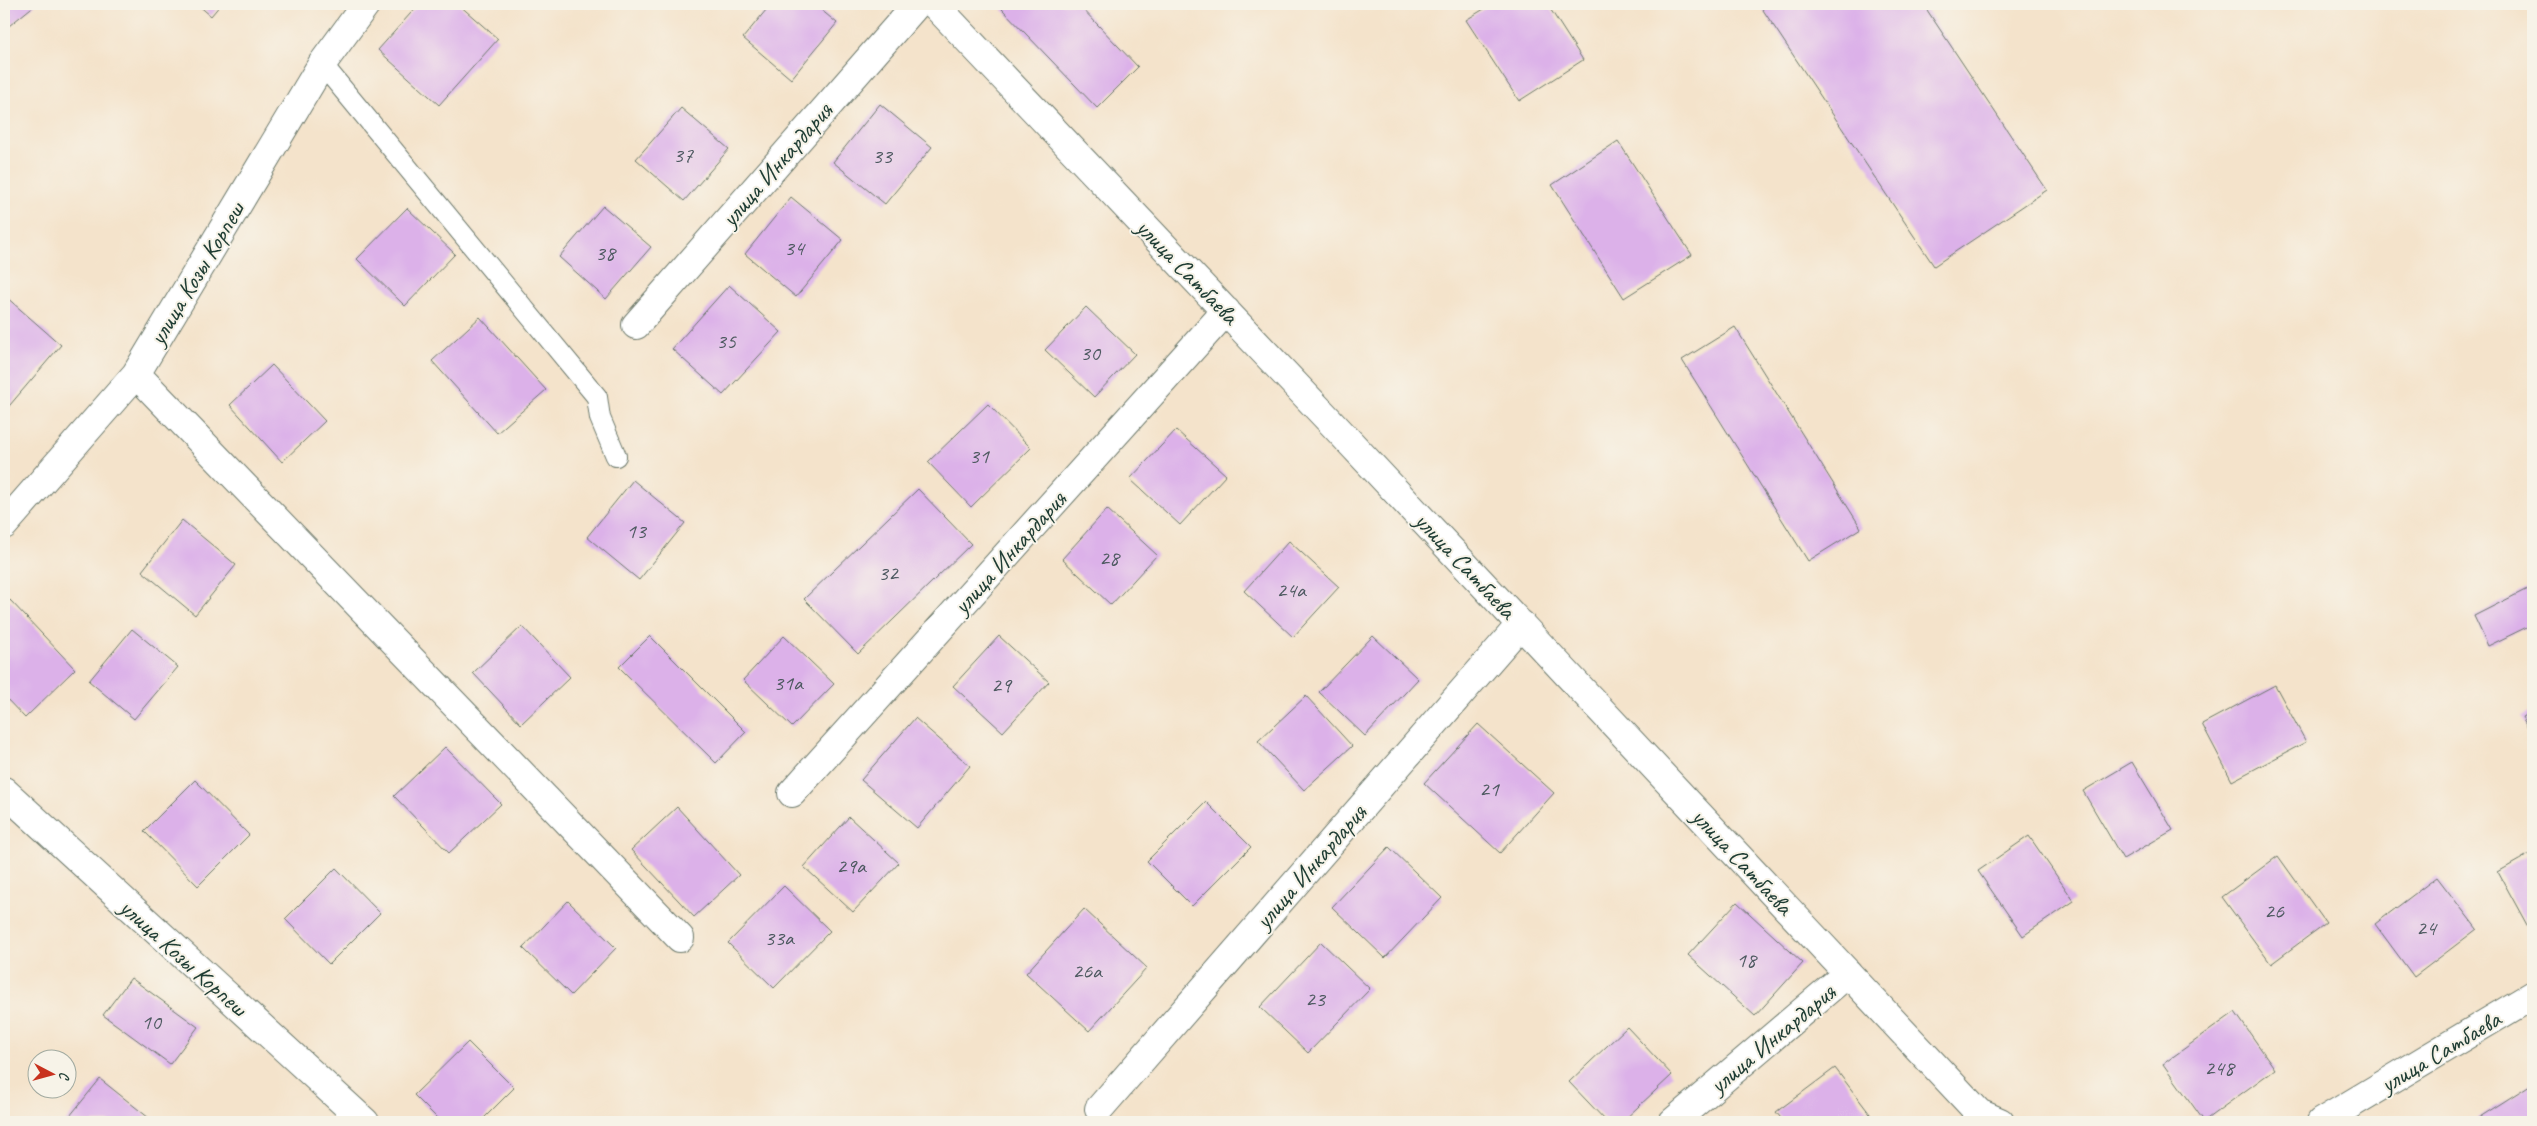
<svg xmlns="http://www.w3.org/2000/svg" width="2537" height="1126" font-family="Caveat,sans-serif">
	<rect width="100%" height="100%" fill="#f7f3e8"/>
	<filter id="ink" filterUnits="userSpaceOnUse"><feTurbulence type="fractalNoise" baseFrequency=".02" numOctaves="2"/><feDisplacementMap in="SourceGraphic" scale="10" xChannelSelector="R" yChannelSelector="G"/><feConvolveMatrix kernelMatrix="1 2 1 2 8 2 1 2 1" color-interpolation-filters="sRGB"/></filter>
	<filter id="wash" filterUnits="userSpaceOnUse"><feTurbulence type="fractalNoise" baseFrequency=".0096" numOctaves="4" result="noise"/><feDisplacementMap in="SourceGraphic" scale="20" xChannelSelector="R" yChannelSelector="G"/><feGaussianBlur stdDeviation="1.12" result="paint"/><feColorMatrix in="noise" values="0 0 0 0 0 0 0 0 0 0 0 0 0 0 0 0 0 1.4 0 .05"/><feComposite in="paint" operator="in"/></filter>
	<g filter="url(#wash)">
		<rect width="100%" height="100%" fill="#f4e3cb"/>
		<g id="blocks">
			<path fill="#dcb1e9" d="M 4,4 L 36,4 L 4,30 Z
				M 197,4 L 221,4 L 211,16 Z
				M 419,4 L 458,4 L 498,39 L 439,105 L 378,50 Z
				M 771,4 L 814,4 L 837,23 L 791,79 L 743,38 Z
				M 1008,4 L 1078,4 L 1138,67 L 1097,108 L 1002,9 Z
				M 1492,4 L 1547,4 L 1583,60 L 1519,101 L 1466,20 Z
				M 1759,4 L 1923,4 L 2047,190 L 1934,266 Z
				M 880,104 L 932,147 L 885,204 L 833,162 Z
				M 681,108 L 729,149 L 684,201 L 636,159 Z
				M 1618,141 L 1692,255 L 1624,298 L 1552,185 Z
				M 791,197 L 843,240 L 796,297 L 745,254 Z
				M 603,206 L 651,247 L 606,299 L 559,257 Z
				M 407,208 L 455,254 L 405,306 L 357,259 Z
				M 729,285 L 781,332 L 723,395 L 672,349 Z
				M 5,296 L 61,345 L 4,412 L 4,298 Z
				M 1086,307 L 1135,354 L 1094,397 L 1045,350 Z
				M 480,317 L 546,390 L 497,433 L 432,361 Z
				M 1735,327 L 1861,528 L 1808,561 L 1682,360 Z
				M 272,365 L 325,421 L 282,462 L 230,405 Z
				M 988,404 L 1031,448 L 971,507 L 928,462 Z
				M 1176,430 L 1226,475 L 1180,525 L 1130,479 Z
				M 633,480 L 685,523 L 639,580 L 587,537 Z
				M 918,489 L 971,544 L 858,654 L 804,599 Z
				M 1107,509 L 1157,555 L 1111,605 L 1062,559 Z
				M 182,520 L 236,565 L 195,615 L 142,571 Z
				M 1289,541 L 1339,587 L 1293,637 L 1244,591 Z
				M 2533,586 L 2533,624 L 2488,646 L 2474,616 Z
				M 10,600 L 75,669 L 25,718 L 4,696 L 4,606 Z
				M 522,626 L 570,677 L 521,724 L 473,673 Z
				M 132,629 L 178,667 L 134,719 L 89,681 Z
				M 650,636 L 746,732 L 716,763 L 619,667 Z
				M 784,636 L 834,684 L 792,727 L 743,680 Z
				M 999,636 L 1049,682 L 1003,732 L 953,686 Z
				M 1373,636 L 1418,679 L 1365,736 L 1319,692 Z
				M 2275,685 L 2306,742 L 2232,781 L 2202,724 Z
				M 1306,696 L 1352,746 L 1304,790 L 1258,741 Z
				M 2533,711 L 2533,737 L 2522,717 Z
				M 915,718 L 970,766 L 917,828 L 861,780 Z
				M 1478,724 L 1554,793 L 1500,853 L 1424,783 Z
				M 445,747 L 501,804 L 449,853 L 394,796 Z
				M 2132,762 L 2173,830 L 2123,859 L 2083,791 Z
				M 195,780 L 249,835 L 198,886 L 144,831 Z
				M 1206,802 L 1251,847 L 1192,906 L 1147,861 Z
				M 677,807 L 739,875 L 694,917 L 631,850 Z
				M 849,817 L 899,863 L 853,912 L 804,867 Z
				M 2029,836 L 2074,901 L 2023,936 L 1978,871 Z
				M 1389,847 L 1442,898 L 1385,958 L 1332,907 Z
				M 2533,852 L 2533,936 L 2498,872 Z
				M 2278,856 L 2326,923 L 2271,964 L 2222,897 Z
				M 336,868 L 380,913 L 329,964 L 285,919 Z
				M 2437,877 L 2477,929 L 2414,977 L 2375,924 Z
				M 784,886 L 830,931 L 774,988 L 728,943 Z
				M 568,901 L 616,948 L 571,995 L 523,948 Z
				M 1737,902 L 1803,963 L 1755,1016 L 1688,955 Z
				M 1084,909 L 1147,968 L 1089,1031 L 1026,973 Z
				M 1321,942 L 1370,989 L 1308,1053 L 1260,1007 Z
				M 131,978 L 198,1027 L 170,1064 L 103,1015 Z
				M 2235,1012 L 2275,1069 L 2204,1121 L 2163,1064 Z
				M 1627,1027 L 1672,1075 L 1622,1122 L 1607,1122 L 1569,1082 Z
				M 468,1042 L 514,1088 L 480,1122 L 441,1122 L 414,1095 Z
				M 1835,1068 L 1876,1122 L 1784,1122 L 1776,1112 Z
				M 100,1079 L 154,1122 L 65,1122 Z
				M 2533,1083 L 2533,1122 L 2472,1122 Z"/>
		</g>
	</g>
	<g filter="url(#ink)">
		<use href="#blocks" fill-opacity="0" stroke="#6a7769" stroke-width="1"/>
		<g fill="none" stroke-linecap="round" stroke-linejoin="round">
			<defs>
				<path id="lane" d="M 322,64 L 597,397 L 600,418 L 616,456"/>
				<path id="street" d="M 934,4 L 1328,419 L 1979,1113 L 2000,1122
					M 636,325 L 917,4
					M 136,374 L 680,938
					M 4,525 L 136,374 L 322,64 L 366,4
					M 4,791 L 365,1122
					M 792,793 L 1226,311
					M 1099,1109 L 1521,624
					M 1673,1122 L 1848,973
					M 2321,1122 L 2533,995"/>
			</defs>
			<use href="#lane" stroke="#6a7769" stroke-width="22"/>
			<use href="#street" stroke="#6a7769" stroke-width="30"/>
			<use href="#lane" stroke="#fff" stroke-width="20"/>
			<use href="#street" stroke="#fff" stroke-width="28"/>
		</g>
	</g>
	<g text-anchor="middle" stroke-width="4" stroke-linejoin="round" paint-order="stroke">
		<g font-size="22" fill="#4e5a61">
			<text x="683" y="162">37</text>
			<text x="882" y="163">33</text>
			<text x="794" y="255">34</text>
			<text x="605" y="260">38</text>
			<text x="726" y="348">35</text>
			<text x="1090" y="360">30</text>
			<text x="979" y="463">31</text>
			<text x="636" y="538">13</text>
			<text x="1109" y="565">28</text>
			<text x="888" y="580">32</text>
			<text x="1291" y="597">24а</text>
			<text x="788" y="690">31а</text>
			<text x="1001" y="692">29</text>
			<text x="1489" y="796">21</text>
			<text x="851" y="873">29а</text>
			<text x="2274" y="918">26</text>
			<text x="2426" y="935">24</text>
			<text x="779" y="945">33а</text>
			<text x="1746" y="967">18</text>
			<text x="1087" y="978">26а</text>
			<text x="1315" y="1006">23</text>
			<text x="151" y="1029">10</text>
			<text x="2219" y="1075">248</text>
		</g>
		<g font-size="25" fill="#1f3d34" stroke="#f7f3e8">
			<text transform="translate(776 164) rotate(-49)" y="9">улица Инкардария</text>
			<text transform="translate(1188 271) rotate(46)" y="9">улица Сатбаева</text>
			<text transform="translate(196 273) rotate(-59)" y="9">улица Козы Корпеш</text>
			<text transform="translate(1009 552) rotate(-48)" y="9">улица Инкардария</text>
			<text transform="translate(1466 565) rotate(47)" y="9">улица Сатбаева</text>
			<text transform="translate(1743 861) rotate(47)" y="9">улица Сатбаева</text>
			<text transform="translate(1310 866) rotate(-49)" y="9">улица Инкардария</text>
			<text transform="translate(184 957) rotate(42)" y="9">улица Козы Корпеш</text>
			<text transform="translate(1772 1038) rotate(-40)" y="9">улица Инкардария</text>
			<text transform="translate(2440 1051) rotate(-31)" y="9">улица Сатбаева</text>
		</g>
	</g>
	<rect width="2537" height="1126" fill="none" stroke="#f7f3e8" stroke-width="20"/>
	<g transform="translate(52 1074) rotate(96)"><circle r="24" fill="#f7f3e8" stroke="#a1aaa0"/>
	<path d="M0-4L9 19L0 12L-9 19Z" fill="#c8321e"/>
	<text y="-8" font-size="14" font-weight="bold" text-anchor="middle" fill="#1f3d34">С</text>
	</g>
</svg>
